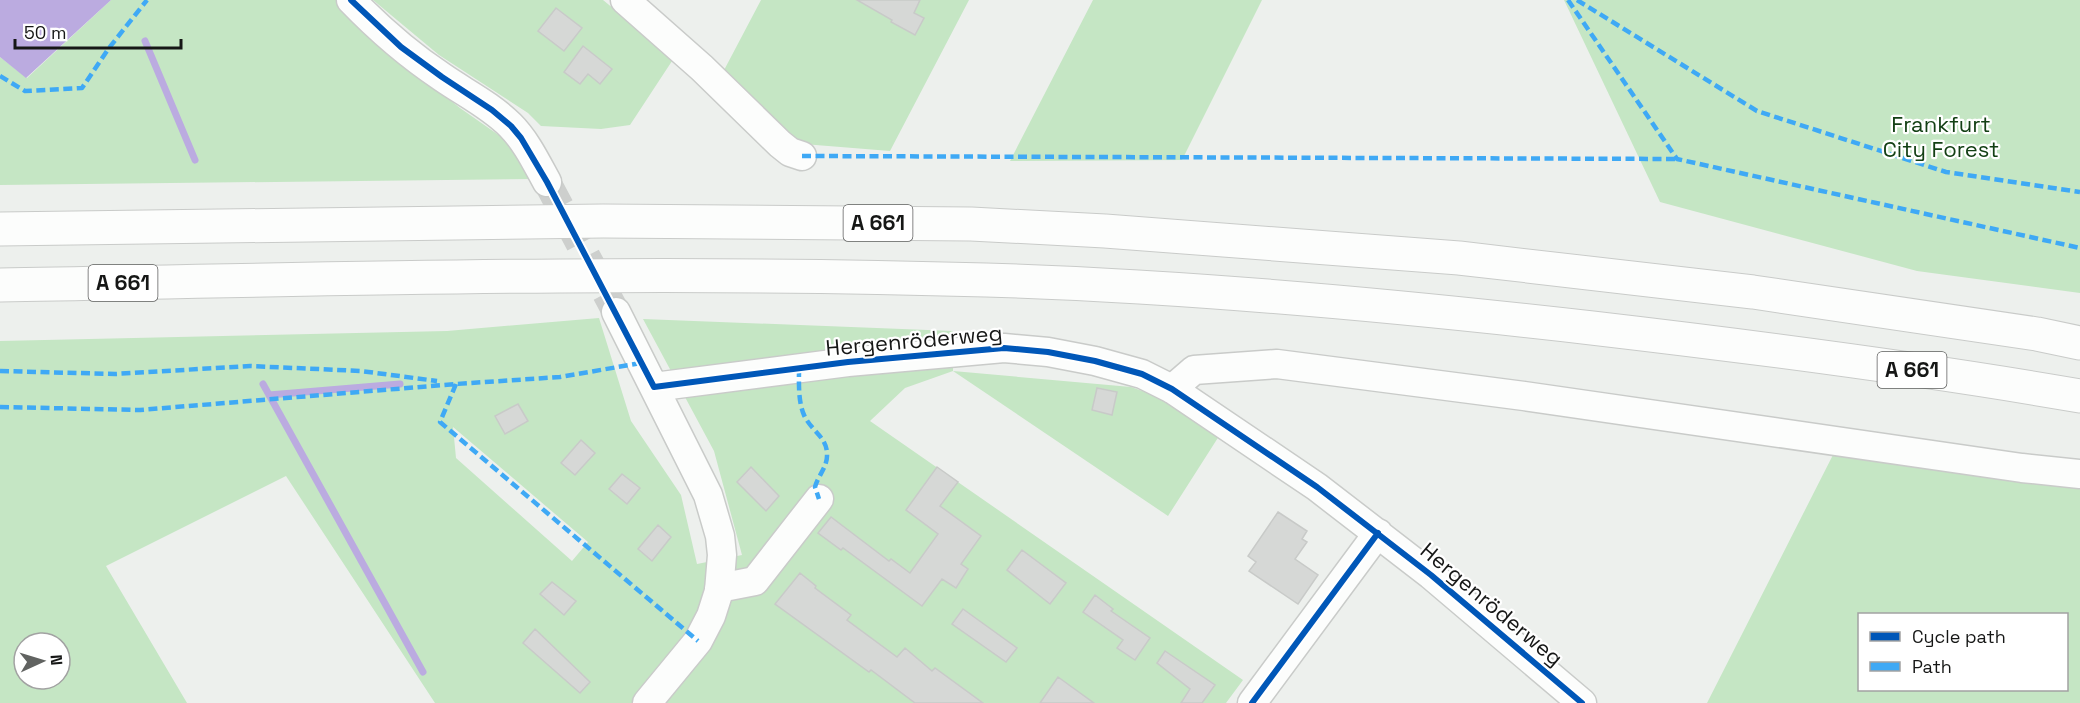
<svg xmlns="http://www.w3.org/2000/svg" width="2080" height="703" font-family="'Space Grotesk',sans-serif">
	<rect width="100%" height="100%" fill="#edf0ed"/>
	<path fill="#c5e6c4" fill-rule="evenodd" d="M 111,0 L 337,0 L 369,35 L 460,108 L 510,143 L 532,179 L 0,185 L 0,57 L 27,78 Z
		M 373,0 L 603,0 L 674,58 L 630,125 L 601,129 L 541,126 L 528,113 L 439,55 Z
		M 761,0 L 969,0 L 890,151 L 791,143 L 722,74 Z
		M 1093,0 L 1262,0 L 1182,160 L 1010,161 Z
		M 1564,0 L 2080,0 L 2080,293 L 1917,271 L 1660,202 Z
		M 599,318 L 631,421 L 681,495 L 697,564 L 742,555 L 714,451 L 643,319 L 953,331 L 953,371 L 1131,387 L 1182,405 L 1221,433 L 1168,516 L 953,371 L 905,388 L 870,421 L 1243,680 L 1226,703 L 435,703 L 286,476 L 106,566 L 187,703 L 0,703 L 0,341 L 447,331 ZM 453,427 L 588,542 L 572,561 L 456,458 ZM 24,643 L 60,643 L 60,679 L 24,679 Z
		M 1837,447 L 2080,483 L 2080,703 L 1707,703 ZM 1860,614 L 2066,614 L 2066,690 L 1860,690 Z"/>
	<path fill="#bbabe0" d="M 0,0 L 111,0 L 26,78 L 0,57 Z"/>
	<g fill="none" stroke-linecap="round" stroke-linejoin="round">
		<path stroke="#bbabe0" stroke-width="7" d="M 145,41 L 195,160
			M 263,384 L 423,672
			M 269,395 L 400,384"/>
	</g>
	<path fill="#d6d8d6" stroke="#c8cac8" stroke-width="1.5" d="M 857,0 L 920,0 L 914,13 L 924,18 L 915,35 L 891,22 L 892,20 Z
		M 556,8 L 582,28 L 564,51 L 538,31 Z
		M 583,46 L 612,69 L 600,84 L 588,74 L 580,84 L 564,72 Z
		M 1097,388 L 1117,392 L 1112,415 L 1092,410 Z
		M 518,404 L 528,421 L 505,434 L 495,416 Z
		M 581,440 L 595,453 L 575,475 L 561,463 Z
		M 751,467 L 779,496 L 766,511 L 737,482 Z
		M 937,467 L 958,482 L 940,506 L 981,536 L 961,564 L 968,569 L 956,588 L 942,579 L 922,606 L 843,548 L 841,550 L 818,533 L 831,517 L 889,561 L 891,559 L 910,573 L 938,534 L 906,510 Z
		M 622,474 L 640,488 L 627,504 L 609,489 Z
		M 1278,512 L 1307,531 L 1302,539 L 1307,542 L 1295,559 L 1318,575 L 1298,604 L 1249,571 L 1256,562 L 1248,556 Z
		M 658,525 L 671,537 L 652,561 L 638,549 Z
		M 1022,550 L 1066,583 L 1050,604 L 1007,570 Z
		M 800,573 L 816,586 L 815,588 L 851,615 L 847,620 L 897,657 L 905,648 L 932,671 L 935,668 L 983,703 L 915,703 L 871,670 L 869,672 L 775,604 Z
		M 552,582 L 576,601 L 564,615 L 540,594 Z
		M 1095,595 L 1113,609 L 1111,611 L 1150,638 L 1135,660 L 1117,648 L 1123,640 L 1083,612 Z
		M 963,609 L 1017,648 L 1006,662 L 952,624 Z
		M 535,629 L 590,682 L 580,693 L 523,643 Z
		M 1165,651 L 1215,685 L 1202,703 L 1181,703 L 1190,689 L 1157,663 Z
		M 1058,677 L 1094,703 L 1040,703 Z"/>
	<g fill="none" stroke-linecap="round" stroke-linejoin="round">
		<path stroke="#cdcfcd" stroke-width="28" stroke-dasharray="28 14" stroke-linecap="butt" d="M 547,182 L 616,312"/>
		<defs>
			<path id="minor" d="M 351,0 C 379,29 409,55 442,77 C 465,93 490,105 510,125 C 526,141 536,162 547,182
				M 625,0 L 702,68 L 780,144 L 790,152 L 802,156
				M 616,312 L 708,495 L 720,536 L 722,555 L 719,591 L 711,616 L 698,641 L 647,703
				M 654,387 L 848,362 L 1004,348 L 1048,352 L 1095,361 L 1142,374 L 1172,389 L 1317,487 L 1431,575 L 1582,703
				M 1172,389 L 1194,370 L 1277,364 L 1524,396 L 2022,468 L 2080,474
				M 719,588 L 755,581 L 819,499
				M 1252,703 L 1378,533"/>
			<path id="highway" d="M 0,229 L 603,221 L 971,224 L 1105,231 L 1459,258 L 1753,292 L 2037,334 L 2080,343
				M 0,285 C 329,279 657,270 986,280 C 1188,286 1391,305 1592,328 C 1755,347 1918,368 2080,396"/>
		</defs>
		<use href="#minor" stroke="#c9cbc9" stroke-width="31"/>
		<use href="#highway" stroke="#c9cbc9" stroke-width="35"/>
		<use href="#minor" stroke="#fcfdfc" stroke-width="28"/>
		<use href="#highway" stroke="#fcfdfc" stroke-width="33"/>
		<path stroke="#3fa9f5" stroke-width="4.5" stroke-dasharray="9 4.5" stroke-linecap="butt" d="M 1568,0 L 1677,159 L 2080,248
			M 1577,0 L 1757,111 L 1946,172 L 2080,192
			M 0,76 L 25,91 L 82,88 L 109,48 L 147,0
			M 802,156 L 1677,159
			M 799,368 C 799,384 798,401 804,415 C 811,431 828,437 827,456 C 827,467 818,476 815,487 L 819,499
			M 0,371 L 115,374 L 250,366 L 361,371 L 437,381
			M 456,384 L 440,422 L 698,641
			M 0,407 L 140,410 L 456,384 L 560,377 L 641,363"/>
		<defs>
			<path id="cycleway" d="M 351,0 L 401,47 L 442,77 L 492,110 L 511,126 L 521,138 L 547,182 L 654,387 L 848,362 L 1004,348 L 1048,352 L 1095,361 L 1142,374 L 1172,389 L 1317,487 L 1431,575 L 1582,703
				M 1252,703 L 1378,533"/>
		</defs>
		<use href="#cycleway" stroke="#fff" stroke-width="10"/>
		<use href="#cycleway" stroke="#0057b8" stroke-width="6"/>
	</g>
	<g text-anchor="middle" stroke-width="4.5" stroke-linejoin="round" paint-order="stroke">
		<g fill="#fff" stroke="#5c5d5c" stroke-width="1.5">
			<rect x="843.5" y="205" width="69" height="36" rx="4.5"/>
			<rect x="88.5" y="265" width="69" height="36" rx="4.5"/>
			<rect x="1877.5" y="352" width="69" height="36" rx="4.5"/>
		</g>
		<g font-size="21" font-weight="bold" fill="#161716">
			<text x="878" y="230">A 661</text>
			<text x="123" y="290">A 661</text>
			<text x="1912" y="377">A 661</text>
		</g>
		<g font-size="22" fill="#134014" stroke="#fff">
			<text x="1941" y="132">Frankfurt<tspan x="1941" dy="25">City Forest</tspan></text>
		</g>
		<g font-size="22" fill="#161716" stroke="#fff">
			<text transform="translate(914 340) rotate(-5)" y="8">Hergenröderweg</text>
			<text transform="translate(1492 604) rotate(40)" y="8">Hergenröderweg</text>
		</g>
	</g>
	<rect x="1858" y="613" width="210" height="78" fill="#ffffff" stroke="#a2a2a2" stroke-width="1.5"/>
	<rect x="1870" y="632" width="30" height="9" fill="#0057b8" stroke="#a2a2a2" stroke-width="1.5"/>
	<text x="1912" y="643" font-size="18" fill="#161716">Cycle path</text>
	<rect x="1870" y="662" width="30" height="9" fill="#3fa9f5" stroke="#a2a2a2" stroke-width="1.5"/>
	<text x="1912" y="673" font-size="18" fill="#161716">Path</text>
	<g transform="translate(42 661) rotate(86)"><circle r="28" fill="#ffffff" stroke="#a2a2a2" stroke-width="1.5"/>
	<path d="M0-4.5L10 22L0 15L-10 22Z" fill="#616361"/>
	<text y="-9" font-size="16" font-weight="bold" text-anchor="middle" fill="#161716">N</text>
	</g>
	<path d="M15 39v9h166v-9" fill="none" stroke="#161716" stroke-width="3"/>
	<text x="24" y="39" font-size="18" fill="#161716" stroke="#ffffff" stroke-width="4.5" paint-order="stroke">50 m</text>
</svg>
